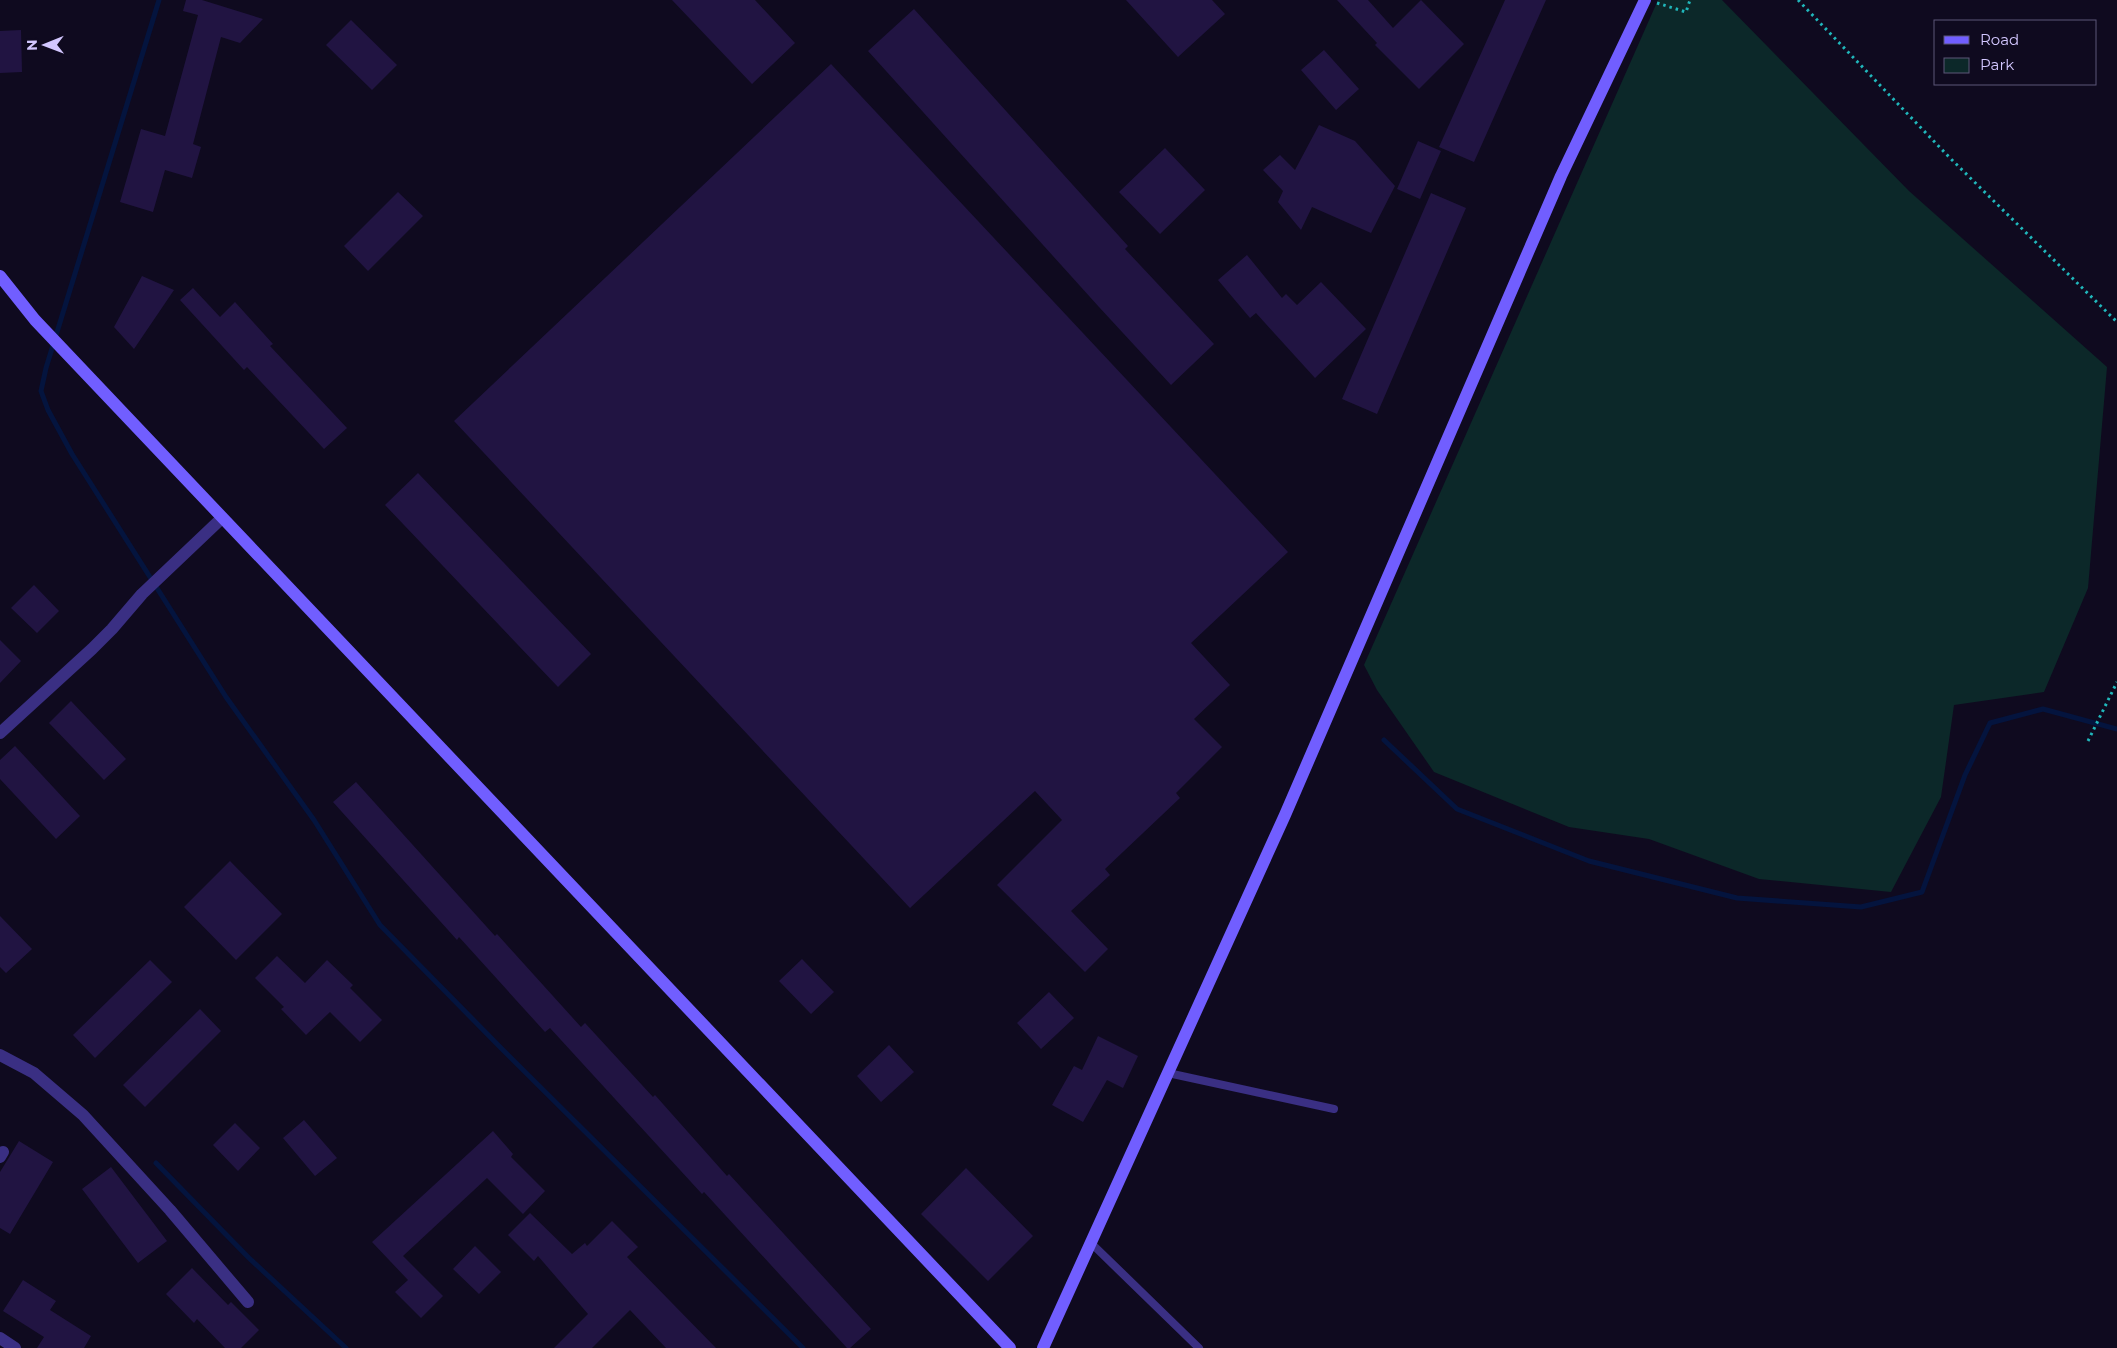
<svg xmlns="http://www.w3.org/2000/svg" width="2117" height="1348" font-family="Montserrat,sans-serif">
	<rect width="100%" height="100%" fill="#0f0a1f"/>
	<path fill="#0c2829" d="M 1658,0 L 1722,0 L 1909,191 L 2107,367 L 2088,588 L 2044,692 L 1954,705 L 1941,797 L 1891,892 L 1759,879 L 1649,839 L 1569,827 L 1434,772 L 1377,690 L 1364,665 Z"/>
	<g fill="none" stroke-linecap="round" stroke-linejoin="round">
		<path stroke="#04143e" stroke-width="5" d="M 159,0 L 46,368 L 41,391 L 48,410 L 72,454 L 226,697 L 314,820 L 380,925 L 501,1048 L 803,1348
			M 1384,740 L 1457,809 L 1589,861 L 1737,898 L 1861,907 L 1922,892 L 1965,775 L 1990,723 L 2043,709 L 2117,729
			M 156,1163 L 249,1258 L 346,1348"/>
	</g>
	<path fill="#211442" d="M 186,0 L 202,0 L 263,19 L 240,43 L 221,37 L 193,144 L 201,147 L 192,178 L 165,170 L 153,212 L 120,202 L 141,129 L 165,136 L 198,15 L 183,11 Z
		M 672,0 L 755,0 L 795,43 L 752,84 Z
		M 1126,0 L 1212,0 L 1225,14 L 1178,57 Z
		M 1337,0 L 1368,0 L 1393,28 L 1421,0 L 1464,44 L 1419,89 L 1375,45 L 1377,43 Z
		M 1505,0 L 1546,0 L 1474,162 L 1439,147 Z
		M 914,9 L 1128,246 L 1125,249 L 1214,344 L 1171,385 L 1099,307 L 868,51 Z
		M 351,20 L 397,65 L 372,90 L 326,45 Z
		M 21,30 L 22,72 L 0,73 L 0,31 Z
		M 1324,50 L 1359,89 L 1336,110 L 1301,70 Z
		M 831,64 L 1288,552 L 1191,643 L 1230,685 L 1194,719 L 1222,747 L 1176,793 L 1180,798 L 1105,869 L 1110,875 L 1071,911 L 1108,949 L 1085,972 L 997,885 L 1062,820 L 1035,791 L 910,908 L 454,421 Z
		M 1319,125 L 1355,141 L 1395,186 L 1371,233 L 1312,207 L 1301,230 L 1278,202 L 1283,191 L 1263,170 L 1280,155 L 1295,170 Z
		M 1418,141 L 1441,151 L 1420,199 L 1397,189 Z
		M 1165,148 L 1205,190 L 1160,234 L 1119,192 Z
		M 398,192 L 423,216 L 368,271 L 344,246 Z
		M 1431,193 L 1466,208 L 1377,414 L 1342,399 Z
		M 1247,255 L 1282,298 L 1286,294 L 1297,305 L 1321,282 L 1366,329 L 1315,378 L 1256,313 L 1250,318 L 1218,280 Z
		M 142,276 L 174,290 L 134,349 L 114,327 Z
		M 193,288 L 220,317 L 235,302 L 273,344 L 270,346 L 347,428 L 324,449 L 247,367 L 244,370 L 180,300 Z
		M 418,473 L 591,654 L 558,687 L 385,505 Z
		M 34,585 L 59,611 L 37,633 L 11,608 Z
		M 0,640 L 21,661 L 0,683 Z
		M 71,701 L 126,759 L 104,780 L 49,723 Z
		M 15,746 L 80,816 L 56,839 L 0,779 L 0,760 Z
		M 356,782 L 495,936 L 497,934 L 581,1027 L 585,1023 L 653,1097 L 655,1095 L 727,1176 L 729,1174 L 871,1329 L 850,1348 L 847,1348 L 704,1192 L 702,1194 L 550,1028 L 545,1032 L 459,937 L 457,940 L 333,802 Z
		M 230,861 L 282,914 L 236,960 L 184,907 Z
		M 0,916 L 32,949 L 6,973 L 0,967 Z
		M 277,956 L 305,983 L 327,960 L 353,985 L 350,988 L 382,1020 L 360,1042 L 330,1012 L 306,1035 L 281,1009 L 284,1007 L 255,978 Z
		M 802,959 L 834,992 L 811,1014 L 779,981 Z
		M 150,960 L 172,982 L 95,1058 L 73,1035 Z
		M 1049,992 L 1074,1018 L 1041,1049 L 1017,1023 Z
		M 200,1009 L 221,1031 L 145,1107 L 123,1085 Z
		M 1098,1036 L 1138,1056 L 1123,1088 L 1107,1080 L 1083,1122 L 1052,1105 L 1074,1066 L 1082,1070 Z
		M 889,1045 L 914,1072 L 881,1102 L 857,1076 Z
		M 304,1120 L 337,1158 L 315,1176 L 283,1138 Z
		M 235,1123 L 260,1148 L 238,1171 L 213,1145 Z
		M 493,1131 L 513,1154 L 511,1157 L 545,1191 L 523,1214 L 487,1178 L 403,1256 L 443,1296 L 421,1318 L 395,1292 L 408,1280 L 372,1242 Z
		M 19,1141 L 53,1162 L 10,1234 L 0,1228 L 0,1172 Z
		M 111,1167 L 167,1241 L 138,1263 L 82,1189 Z
		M 966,1168 L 1033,1236 L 988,1281 L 921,1214 Z
		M 530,1213 L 572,1254 L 585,1243 L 587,1246 L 612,1221 L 638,1247 L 627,1257 L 716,1348 L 666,1348 L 630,1310 L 592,1348 L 554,1348 L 588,1314 L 538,1256 L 534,1261 L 508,1235 Z
		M 475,1246 L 501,1272 L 479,1294 L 453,1269 Z
		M 192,1268 L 228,1305 L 231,1302 L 259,1330 L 241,1348 L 225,1348 L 197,1319 L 194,1323 L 166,1294 Z
		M 23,1280 L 56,1301 L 50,1310 L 91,1336 L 84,1348 L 37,1348 L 44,1337 L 3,1311 Z"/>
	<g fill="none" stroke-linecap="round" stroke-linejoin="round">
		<path stroke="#20b7bb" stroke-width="3" stroke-dasharray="2.5 4" stroke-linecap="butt" d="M 1798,0 L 1950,158 L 2117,322
			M 1657,3 L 1686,12 L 1690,0
			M 2088,741 L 2117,682"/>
		<path stroke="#3a2f83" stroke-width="8" d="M 1168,1073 L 1334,1109
			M 1091,1243 L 1199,1348"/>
		<path stroke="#3a2f83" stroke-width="12" d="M 0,733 L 92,649 L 112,629 L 142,594 L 222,518
			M 0,1055 L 34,1073 L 83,1115 L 170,1210 L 248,1302
			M 0,1157 L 3,1152
			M 0,1338 L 15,1348"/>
		<path stroke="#715eff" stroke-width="12" d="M 0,276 L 35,320 L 1010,1348
			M 1043,1348 L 1285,815 L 1561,176 L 1645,0"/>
	</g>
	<rect x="1934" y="20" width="162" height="65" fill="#0f0a1f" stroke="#5d5679"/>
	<rect x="1944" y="36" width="25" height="8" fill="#715eff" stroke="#5d5679"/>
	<text x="1980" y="45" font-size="15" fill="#d3c7ff">Road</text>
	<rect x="1944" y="58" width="25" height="15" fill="#0c2829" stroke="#5d5679"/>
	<text x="1980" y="70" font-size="15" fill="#d3c7ff">Park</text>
	<g transform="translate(45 45) rotate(269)" stroke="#0f0a1f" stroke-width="4" paint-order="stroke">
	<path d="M0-4L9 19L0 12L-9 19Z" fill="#d3c7ff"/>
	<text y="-8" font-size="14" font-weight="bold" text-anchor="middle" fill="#d3c7ff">N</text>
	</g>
</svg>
